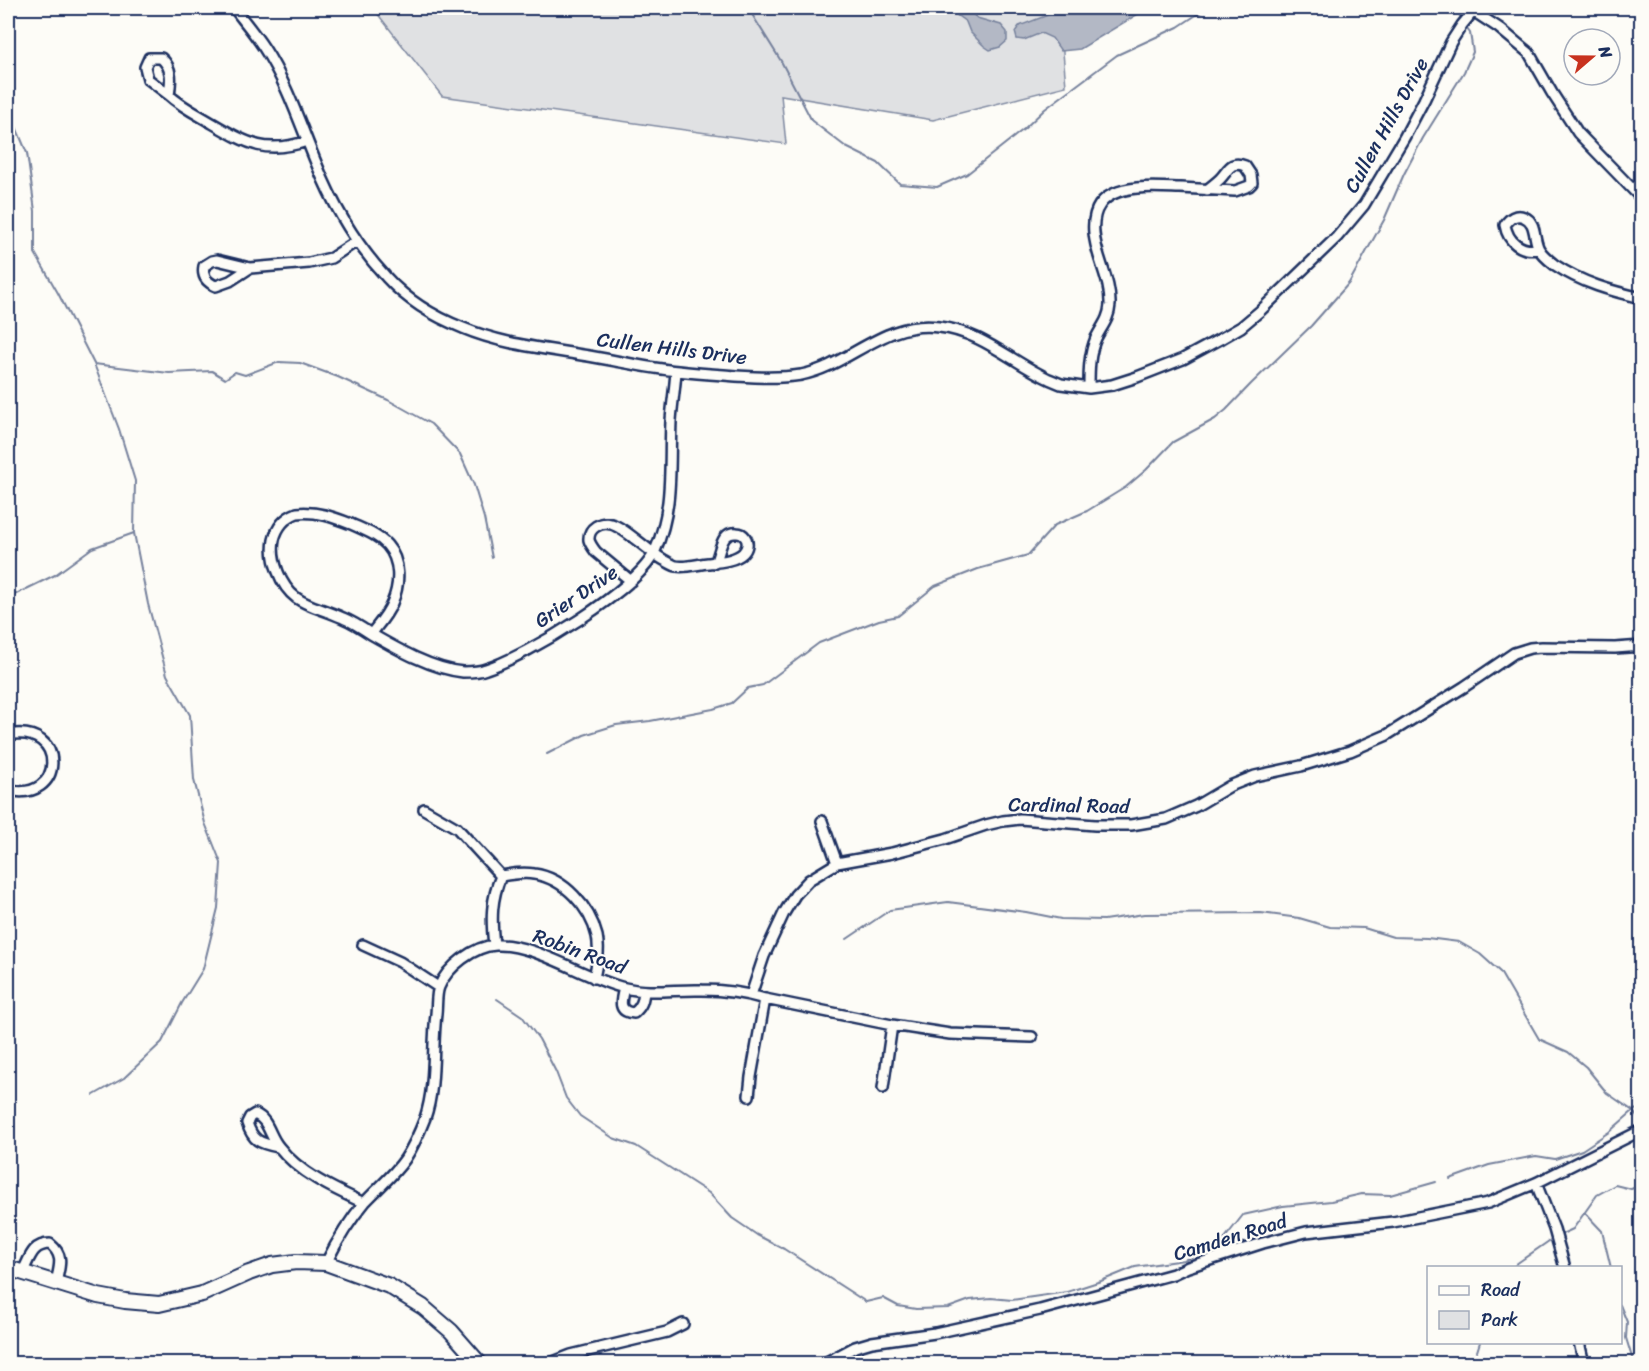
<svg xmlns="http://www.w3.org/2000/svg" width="1649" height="1371" font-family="Sriracha,sans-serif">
	<rect width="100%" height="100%" fill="#fdfcf7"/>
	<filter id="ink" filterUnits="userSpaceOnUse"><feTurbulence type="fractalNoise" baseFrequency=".0167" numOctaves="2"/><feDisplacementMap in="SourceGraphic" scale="12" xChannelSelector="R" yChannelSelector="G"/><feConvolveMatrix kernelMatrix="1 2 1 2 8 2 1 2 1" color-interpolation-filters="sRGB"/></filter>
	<g filter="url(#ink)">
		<path fill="#e0e1e3" stroke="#7e88a0" stroke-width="1.5" d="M 373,8 L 1059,8 L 1066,86 L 933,120 L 781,95 L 786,144 L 442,96 Z"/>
		<path fill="#b3b8c5" stroke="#76819c" stroke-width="1.5" d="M 941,8 L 966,8 L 977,18 L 1001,25 L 1007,32 L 1007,41 L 1000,47 L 990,50 L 984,46 L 970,32 L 966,22 L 955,14 L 942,10 Z
			M 1066,8 L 1148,8 L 1080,49 L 1061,51 L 1052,38 L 1041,33 L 1024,40 L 1017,39 L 1015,32 L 1019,26 Z"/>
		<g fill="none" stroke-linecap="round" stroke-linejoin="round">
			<path stroke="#76819c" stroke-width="2" d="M 748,8 L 781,61 L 812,121 L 846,147 L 878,163 L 900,184 L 937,187 L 967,174 L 1024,129 L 1045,109 L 1117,55 L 1178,27 L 1207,8
				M 1455,8 L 1460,16
				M 8,33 L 14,8
				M 8,108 L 27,153 L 35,211 L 35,253 L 58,293 L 94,364 L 119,429 L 135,481 L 134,533 L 148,604 L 167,675 L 190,715 L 194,780 L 205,823 L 221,863 L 218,908 L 203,969 L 182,1003 L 162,1042 L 124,1078 L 94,1095
				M 94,364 L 169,373 L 212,371 L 225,379 L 235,372 L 245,375 L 279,362 L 300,363 L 338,377 L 388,400 L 431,424 L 460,454 L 474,485 L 484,518 L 492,558
				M 8,598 L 55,575 L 92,548 L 134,533
				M 547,754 L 584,735 L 616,725 L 650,721 L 713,709 L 732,703 L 748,688 L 763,685 L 819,643 L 879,620 L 898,616 L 935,586 L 978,569 L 1028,555 L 1055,525 L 1087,511 L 1126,487 L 1146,470 L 1173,442 L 1215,419 L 1226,410 L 1251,384 L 1311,326 L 1349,283 L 1384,220 L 1404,174 L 1423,138 L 1464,72 L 1473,52 L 1470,33 L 1467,29
				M 847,939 L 890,910 L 948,902 L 1026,912 L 1061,919 L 1104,920 L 1144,914 L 1261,913 L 1299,918 L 1330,927 L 1364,928 L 1393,937 L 1427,938 L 1459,942 L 1480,954 L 1500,972 L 1539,1039 L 1568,1052 L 1586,1067 L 1607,1093 L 1633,1111 L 1609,1132 L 1582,1150 L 1555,1159 L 1536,1156 L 1489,1165 L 1450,1179
				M 497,999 L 522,1016 L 539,1039 L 556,1072 L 566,1098 L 580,1116 L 613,1138 L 636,1146 L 709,1193 L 732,1218 L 757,1235 L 784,1249 L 866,1302 L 883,1298 L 898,1306 L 916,1309 L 948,1308 L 970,1300 L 991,1298 L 1012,1300 L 1067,1292 L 1101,1281 L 1135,1267 L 1184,1260 L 1221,1243 L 1243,1215 L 1283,1206 L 1331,1201 L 1362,1194 L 1390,1195 L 1436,1182
				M 1641,1123 L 1633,1111 L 1642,1106
				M 1585,1213 L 1602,1231 L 1611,1268
				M 1562,1234 L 1573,1229 L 1597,1195 L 1615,1185 L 1631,1189 L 1642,1185
				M 1514,1268 L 1516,1264 L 1549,1241
				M 1620,1305 L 1627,1322 L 1626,1338 L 1634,1364
				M 1473,1364 L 1480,1342"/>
			<defs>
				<path id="street" d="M 234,8 C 244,21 255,34 264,48 C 287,83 301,127 317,165 C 333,205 357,246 387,278 C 407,300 435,317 463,328 C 501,344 542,348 582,355 C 614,360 646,368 678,371 C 694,373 709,374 724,375 C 749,377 776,379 801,375 C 851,365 883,320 939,327 C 980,331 1012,362 1049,379 L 1061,384 L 1089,388 L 1112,385 L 1137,377 L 1183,359 L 1222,338 L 1241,327 L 1260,311 L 1337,237 L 1364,205 L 1404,138 L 1424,100 L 1451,42 L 1462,25 L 1476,8
					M 1473,11 L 1499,28 L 1529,53 L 1552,93 L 1578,133 L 1642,199
					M 169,95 L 148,79 L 145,67 L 149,58 L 161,58 C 173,68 171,81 169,95 C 182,107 197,114 212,123 C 248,144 266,155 307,141
					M 1538,249 C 1521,252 1508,242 1505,225 C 1509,219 1516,213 1524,217 C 1537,222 1533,239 1539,249 C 1542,255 1550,261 1555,265 C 1582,283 1611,291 1642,298
					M 250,268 L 230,281 L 216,286 C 206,282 202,276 204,266 L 212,261 L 217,260 L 250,268 L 309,263 L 331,258 L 357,241
					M 1089,388 C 1089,371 1089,354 1096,338 C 1102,326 1109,319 1110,305 C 1111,280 1096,258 1094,233 C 1089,181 1145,187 1180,188 C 1198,189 1216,190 1235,191 L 1249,186 L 1252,183 L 1251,175 L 1245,166 C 1230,160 1229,170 1220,179 C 1216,183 1211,186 1207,190
					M 297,513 C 317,511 333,517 351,524 C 364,530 378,535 387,545 C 401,561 400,585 392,603 C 388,614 379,624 371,634 C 362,628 353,622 343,618 C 313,604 291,606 278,572 C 274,562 272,551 274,540 C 277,527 284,518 297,513 Z
					M 631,581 L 596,552 C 593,548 590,544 589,540 C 588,528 601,521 611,524 C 624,527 649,552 664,560 C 668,562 672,565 676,566 C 686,568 698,564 708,563 C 718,562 735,561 743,553 C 747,549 749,542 745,537 C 743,534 741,533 737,533 C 720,531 721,552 715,563
					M 371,634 C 397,649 432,669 463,672 C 470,672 479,672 486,669 C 525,657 639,589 655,551 C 674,507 669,467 671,421 C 672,405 675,388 676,371
					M 8,735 C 68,723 65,804 8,790
					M 424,809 L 457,828 L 501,876
					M 822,821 L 837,863
					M 363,945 L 400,962 L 438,987
					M 494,945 C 491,920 491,899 501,876 C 512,874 523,872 534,874 C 564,878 590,907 597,936 C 600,950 597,964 594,978
					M 624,988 C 621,1000 617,1012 634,1013 C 642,1006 643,1001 644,991
					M 751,995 L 764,956 L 784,913 L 795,895 L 809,880 L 837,863 L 892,853 L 945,839 L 986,825 L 1003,821 L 1020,819 L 1095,825 L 1131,825 L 1166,819 L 1196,806 L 1230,786 L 1255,776 L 1301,766 L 1350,751 L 1387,735 L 1464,687 L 1514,653 L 1530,648 L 1541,647 L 1615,648 L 1642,646
					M 883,1088 L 892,1025
					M 749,1096 L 751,1077 L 765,999
					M 278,1147 C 259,1143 253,1141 247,1123 L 250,1117 L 255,1114 C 269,1120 269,1136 279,1147 C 300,1174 334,1189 364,1203
					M 1536,1183 L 1554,1229 L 1565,1268
					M 326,1263 C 337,1241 349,1221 365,1202 C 378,1188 394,1175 405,1159 C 413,1147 420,1131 425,1118 C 436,1087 432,1046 436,1014 C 437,1005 436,994 439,987 C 447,967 474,946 496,945 C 535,943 585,979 625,988 C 650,994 676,989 702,990 C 723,990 745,993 765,999 L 892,1025 L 950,1034 L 1032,1037
					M 22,1273 C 30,1258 32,1244 50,1244 C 65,1256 59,1267 56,1283
					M 1579,1342 L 1584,1364
					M 548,1364 L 571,1355 L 667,1332 L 683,1324
					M 823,1364 L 855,1347 L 872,1342 L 935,1333 L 1040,1310 L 1173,1274 L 1188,1267 L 1263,1243 L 1306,1232 L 1393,1222 L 1488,1203 L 1536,1183 L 1642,1130"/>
				<path id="secondary" d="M 8,1268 L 98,1296 L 125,1301 L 159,1304 L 202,1294 L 249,1273 L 272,1265 L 296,1262 L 326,1263 L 389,1286 L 423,1307 L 451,1331 L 480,1364"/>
			</defs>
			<use href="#street" stroke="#1b2f5e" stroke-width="14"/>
			<use href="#secondary" stroke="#1b2f5e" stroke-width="18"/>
			<use href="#street" stroke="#fdfcf7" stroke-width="9"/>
			<use href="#secondary" stroke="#fdfcf7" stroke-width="14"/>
		</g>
	</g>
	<g text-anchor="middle" stroke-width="4.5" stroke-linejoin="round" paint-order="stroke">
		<g font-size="20" fill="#1b2f5e" stroke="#fdfcf7">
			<text transform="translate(1386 125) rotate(-61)" y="7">Cullen Hills Drive</text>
			<text transform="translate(672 348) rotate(7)" y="7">Cullen Hills Drive</text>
			<text transform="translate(576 596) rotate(-34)" y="7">Grier Drive</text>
			<text transform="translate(1069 805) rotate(1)" y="7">Cardinal Road</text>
			<text transform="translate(580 951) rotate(20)" y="7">Robin Road</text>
			<text transform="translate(1230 1237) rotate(-17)" y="7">Camden Road</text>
		</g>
	</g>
	<rect width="1649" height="1371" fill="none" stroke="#fdfcf7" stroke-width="30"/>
	<rect x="15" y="15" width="1619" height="1341" fill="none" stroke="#1b2f5e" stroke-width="2" filter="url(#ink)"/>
	<rect x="1427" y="1266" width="195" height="78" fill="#fdfcf7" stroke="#a3aaba" stroke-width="1.5"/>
	<rect x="1439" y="1286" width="30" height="9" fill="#fdfcf7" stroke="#a3aaba" stroke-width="1.5"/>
	<text x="1481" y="1296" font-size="18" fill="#1b2f5e">Road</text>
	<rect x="1439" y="1311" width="30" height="18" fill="#e0e1e3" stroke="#a3aaba" stroke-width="1.5"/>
	<text x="1481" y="1326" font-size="18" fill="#1b2f5e">Park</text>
	<g transform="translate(1592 57) rotate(70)"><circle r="28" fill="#fdfcf7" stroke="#a3aaba" stroke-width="1.5"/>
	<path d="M0-4.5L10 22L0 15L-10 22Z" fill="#c8321e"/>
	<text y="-9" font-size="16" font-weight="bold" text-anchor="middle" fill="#1b2f5e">N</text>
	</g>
</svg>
